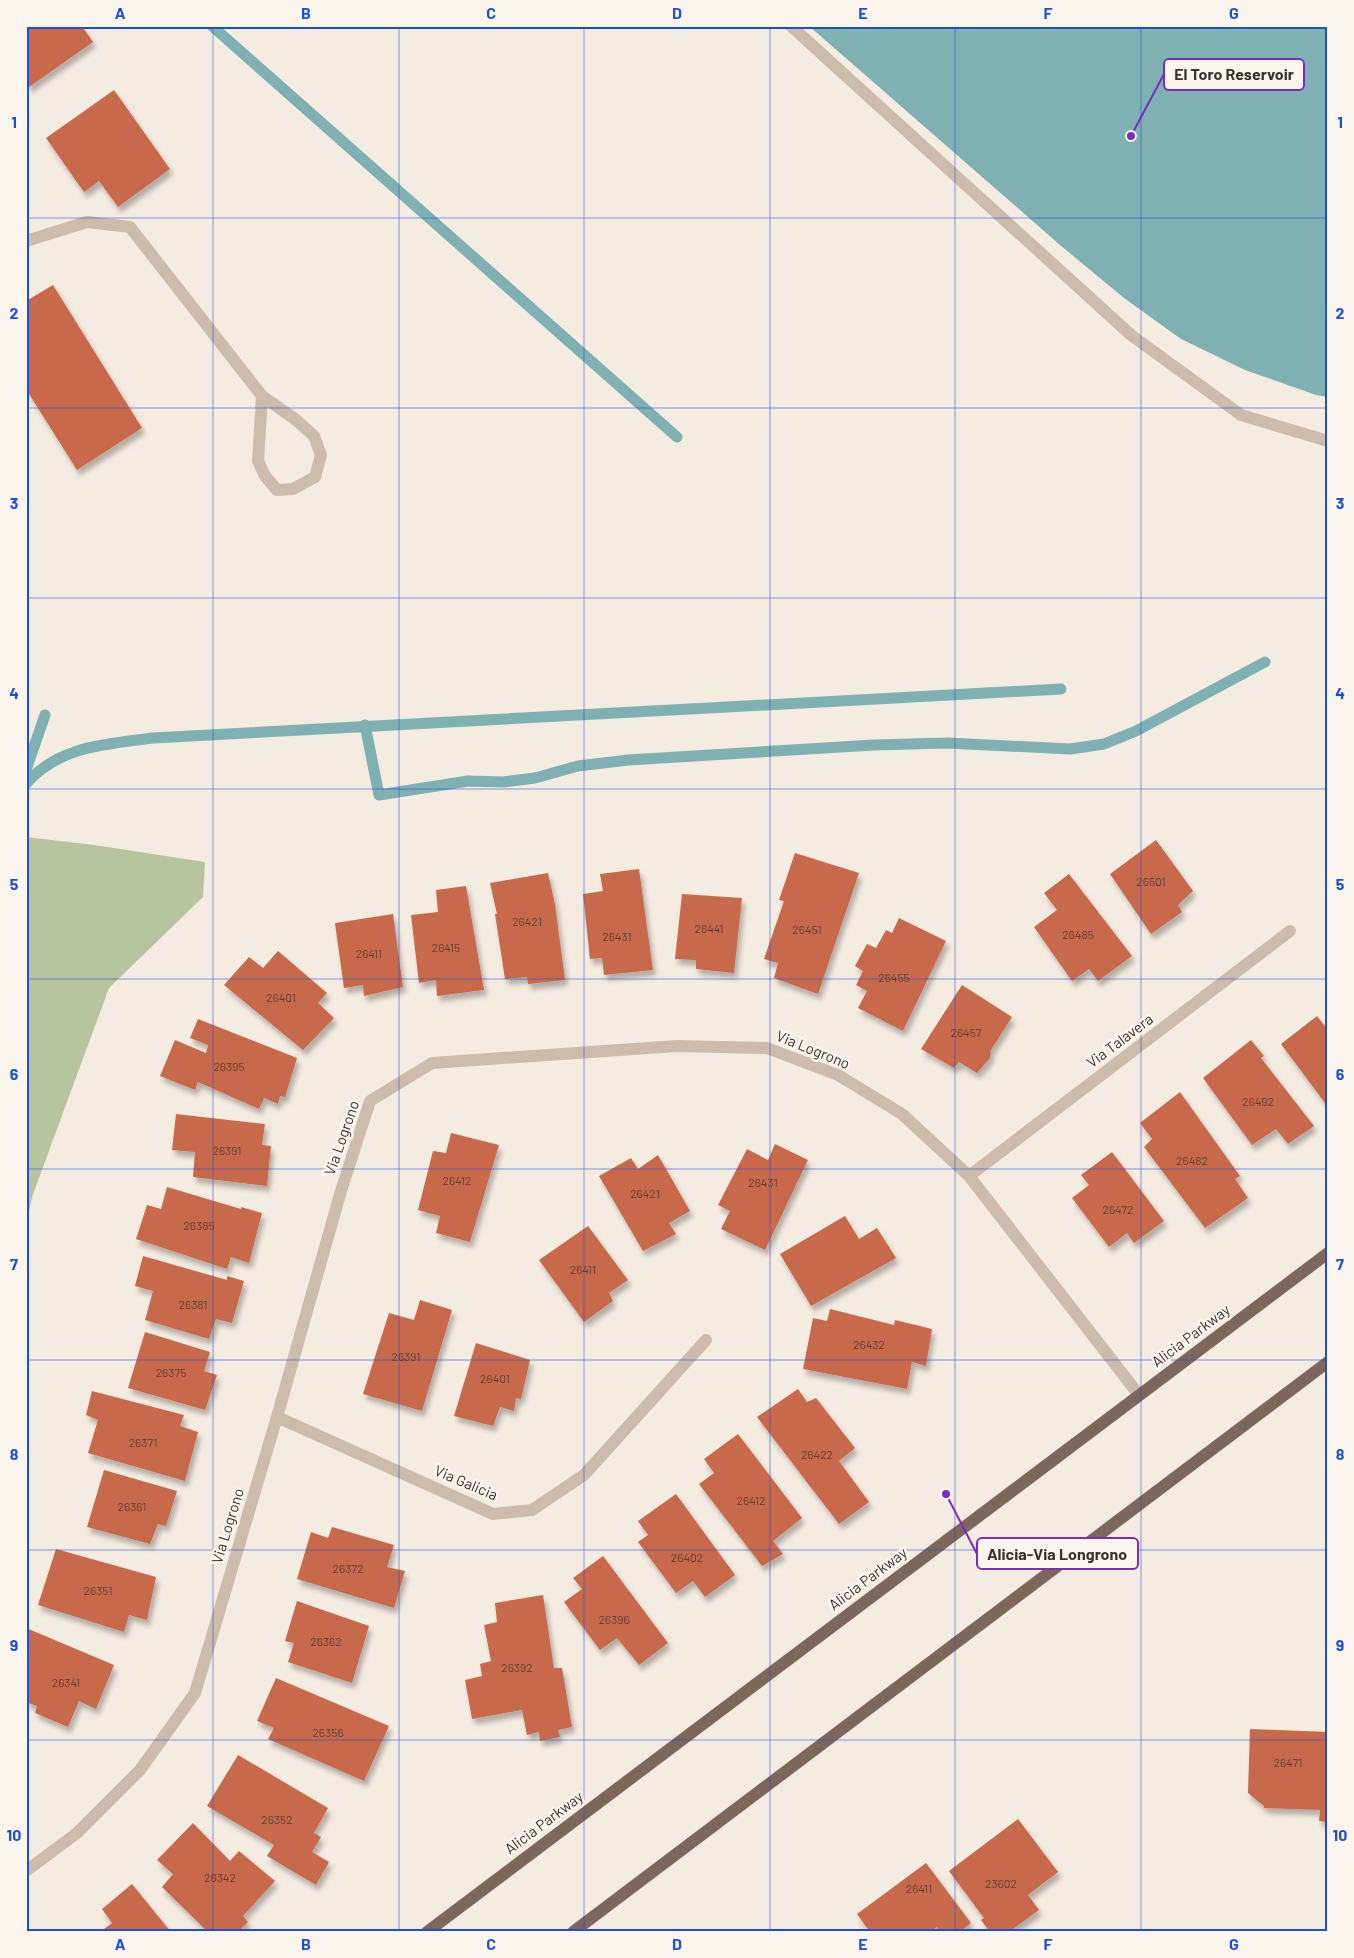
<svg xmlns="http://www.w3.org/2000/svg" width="1354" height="1958" font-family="Barlow,sans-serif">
	<defs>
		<filter id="shadow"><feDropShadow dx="3" dy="5.5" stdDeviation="2.5" flood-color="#0004"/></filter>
	</defs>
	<rect width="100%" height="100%" fill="#f4ebe1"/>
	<path fill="#b8c4a0" d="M 26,837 L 94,845 L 205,862 L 203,897 L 109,988 L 32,1197 L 26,1227 Z"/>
	<path fill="#7fb0b2" d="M 809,26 L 1328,26 L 1328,397 L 1316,395 L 1245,370 L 1181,339 L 1124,298 L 1060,245 Z"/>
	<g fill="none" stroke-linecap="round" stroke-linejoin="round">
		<path stroke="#7fb0b2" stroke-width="11" d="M 212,26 L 677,437
			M 365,725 L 379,795 L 468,781 L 503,782 L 535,778 L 578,766 L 628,760 L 874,745 L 947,743 L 1070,749 L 1104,744 L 1136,731 L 1265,662
			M 26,770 L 45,715
			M 26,784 C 58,746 107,744 153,738 L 1061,689"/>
	</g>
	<path fill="#c8694b" filter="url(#shadow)" d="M 26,26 L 82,26 L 93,42 L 29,87 L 26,83 Z
		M 114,90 L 170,169 L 118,207 L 99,181 L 84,192 L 46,138 Z
		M 53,285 L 142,428 L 77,470 L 26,389 L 26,301 Z
		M 1156,840 L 1193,891 L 1178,905 L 1182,912 L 1151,934 L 1110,874 Z
		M 795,853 L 859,873 L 818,994 L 774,978 L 778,963 L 764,959 L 784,901 L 779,900 Z
		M 639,869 L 653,970 L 604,975 L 602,958 L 590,959 L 583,894 L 603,891 L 600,874 Z
		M 548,873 L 555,904 L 565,980 L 528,984 L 527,977 L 505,979 L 495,914 L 497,914 L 490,883 Z
		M 1069,874 L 1132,956 L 1098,981 L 1089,969 L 1072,981 L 1034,927 L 1057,910 L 1044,893 Z
		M 466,886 L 484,990 L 437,996 L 436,980 L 419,983 L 411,915 L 438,912 L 436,890 Z
		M 682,894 L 742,898 L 734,973 L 696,969 L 696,960 L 675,959 Z
		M 393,914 L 403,987 L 364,996 L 363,985 L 344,988 L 335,923 Z
		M 899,918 L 946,941 L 903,1031 L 858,1008 L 867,991 L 856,985 L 863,971 L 855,966 L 867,944 L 876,948 L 886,930 L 892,933 Z
		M 278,951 L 327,993 L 318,1003 L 334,1018 L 303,1050 L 224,985 L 249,957 L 263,968 Z
		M 962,985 L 1012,1017 L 991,1050 L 990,1058 L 977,1073 L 959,1062 L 954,1068 L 921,1049 Z
		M 1317,1016 L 1328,1030 L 1328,1107 L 1281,1044 Z
		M 198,1019 L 297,1058 L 285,1097 L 280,1096 L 278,1104 L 264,1098 L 259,1109 L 198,1082 L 195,1090 L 160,1076 L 175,1040 L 206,1053 L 208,1045 L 190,1038 Z
		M 1251,1040 L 1264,1056 L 1261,1058 L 1314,1126 L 1288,1144 L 1276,1129 L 1252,1145 L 1203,1078 Z
		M 1180,1092 L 1240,1176 L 1235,1179 L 1248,1198 L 1205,1228 L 1144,1147 L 1152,1139 L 1140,1123 Z
		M 176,1114 L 265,1124 L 262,1145 L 271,1146 L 267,1186 L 193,1177 L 195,1152 L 172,1150 Z
		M 451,1133 L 499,1145 L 470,1242 L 436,1233 L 440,1216 L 418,1210 L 433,1151 L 446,1153 Z
		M 775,1144 L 808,1160 L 765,1250 L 721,1229 L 730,1211 L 718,1205 L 747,1149 L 768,1160 Z
		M 1112,1152 L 1164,1221 L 1134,1243 L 1127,1233 L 1109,1247 L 1072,1198 L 1089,1185 L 1081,1175 Z
		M 658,1155 L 690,1211 L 669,1223 L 676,1234 L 643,1251 L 599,1176 L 631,1158 L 638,1169 Z
		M 167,1187 L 241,1209 L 241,1207 L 262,1213 L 249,1263 L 231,1257 L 227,1269 L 136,1239 L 147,1205 L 161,1209 Z
		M 845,1216 L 859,1239 L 877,1228 L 896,1258 L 811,1306 L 780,1254 Z
		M 588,1226 L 628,1280 L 609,1293 L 613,1301 L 584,1322 L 539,1260 Z
		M 143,1256 L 227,1280 L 227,1276 L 244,1281 L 232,1323 L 216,1319 L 209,1339 L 145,1320 L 153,1291 L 135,1286 Z
		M 420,1300 L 452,1310 L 422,1411 L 363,1394 L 389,1313 L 414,1320 Z
		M 830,1309 L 894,1325 L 895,1320 L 932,1329 L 926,1366 L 912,1362 L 907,1389 L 803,1369 L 813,1318 L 827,1321 Z
		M 145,1332 L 210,1352 L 204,1371 L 217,1375 L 205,1410 L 128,1388 Z
		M 476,1343 L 530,1360 L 521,1399 L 516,1398 L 514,1411 L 500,1407 L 493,1426 L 454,1416 Z
		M 798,1389 L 807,1402 L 816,1398 L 855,1448 L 839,1461 L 869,1502 L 839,1524 L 757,1417 Z
		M 92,1391 L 184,1415 L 180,1426 L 198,1432 L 185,1481 L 88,1453 L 98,1420 L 86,1415 Z
		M 738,1434 L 802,1518 L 773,1541 L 783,1554 L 762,1566 L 699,1484 L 714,1473 L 704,1459 Z
		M 104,1470 L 177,1491 L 166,1526 L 158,1524 L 150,1544 L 87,1527 Z
		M 676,1494 L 735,1575 L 705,1597 L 693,1581 L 676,1593 L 638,1542 L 648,1535 L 638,1521 Z
		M 332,1527 L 394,1545 L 387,1567 L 405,1571 L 394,1608 L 297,1579 L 311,1532 L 328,1538 Z
		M 56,1549 L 156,1577 L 147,1620 L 129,1615 L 124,1632 L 38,1605 Z
		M 603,1556 L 668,1643 L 639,1665 L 617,1638 L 600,1650 L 564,1602 L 582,1589 L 573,1578 Z
		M 543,1595 L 554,1668 L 562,1668 L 572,1727 L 558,1730 L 560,1737 L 540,1741 L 539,1732 L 527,1735 L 522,1710 L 472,1719 L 465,1680 L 482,1676 L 480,1664 L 491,1661 L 484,1625 L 497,1622 L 495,1603 Z
		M 297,1601 L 369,1626 L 352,1683 L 288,1662 L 294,1643 L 285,1641 Z
		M 26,1628 L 114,1665 L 96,1709 L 79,1701 L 68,1727 L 35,1713 L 37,1706 L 26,1702 Z
		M 276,1678 L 389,1726 L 364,1781 L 268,1739 L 274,1728 L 257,1721 Z
		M 1250,1729 L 1328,1732 L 1328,1822 L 1319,1821 L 1320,1810 L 1264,1808 L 1264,1806 L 1248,1793 Z
		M 238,1755 L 328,1808 L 314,1833 L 321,1837 L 312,1852 L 329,1862 L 316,1885 L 267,1856 L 274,1845 L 207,1806 Z
		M 1018,1819 L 1058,1872 L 1028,1895 L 1039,1910 L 1009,1932 L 990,1932 L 981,1920 L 984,1918 L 949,1871 Z
		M 193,1823 L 230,1861 L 239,1851 L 275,1881 L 243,1916 L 248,1922 L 238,1932 L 208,1932 L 162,1887 L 173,1874 L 157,1860 Z
		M 926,1863 L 971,1923 L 960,1932 L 940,1932 L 937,1927 L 930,1932 L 870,1932 L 857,1914 Z
		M 132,1884 L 171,1932 L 100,1932 L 112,1923 L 102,1909 Z"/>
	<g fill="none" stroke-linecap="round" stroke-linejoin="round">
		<path stroke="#cdbbac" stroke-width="12" d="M 791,26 L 1131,335 L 1241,415 L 1328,441
			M 26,241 L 87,222 L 130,227 L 262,396 L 295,419 L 314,436 L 321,455 L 315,477 L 293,489 L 277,490 L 265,476 L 258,461 L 262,396
			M 969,1176 L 1290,931
			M 277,1417 L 493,1514 L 532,1510 L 584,1475 L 706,1340
			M 26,1871 L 77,1833 L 140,1770 L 195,1693 L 277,1417 L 341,1191 L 370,1101 L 432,1063 L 677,1046 L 767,1048 L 838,1075 L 902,1114 L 969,1176 L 1139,1395"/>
		<path stroke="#7d675c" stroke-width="12" d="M 427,1932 L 1328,1253
			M 573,1932 L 1328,1362"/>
	</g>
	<path fill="none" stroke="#1d4ed8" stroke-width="1" stroke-opacity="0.55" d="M 213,26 L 213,1932M 399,26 L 399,1932M 584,26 L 584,1932M 770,26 L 770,1932M 955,26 L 955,1932M 1141,26 L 1141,1932M 26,218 L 1328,218M 26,408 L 1328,408M 26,598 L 1328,598M 26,789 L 1328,789M 26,979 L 1328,979M 26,1169 L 1328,1169M 26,1360 L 1328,1360M 26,1550 L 1328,1550M 26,1740 L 1328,1740"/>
	<g text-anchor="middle" stroke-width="5" stroke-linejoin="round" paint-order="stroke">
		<g font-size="12" fill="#5e3e33">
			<text x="1151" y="886">26501</text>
			<text x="527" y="926">26421</text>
			<text x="709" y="933">26441</text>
			<text x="807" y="934">26451</text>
			<text x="1078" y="939">26485</text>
			<text x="617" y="941">26431</text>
			<text x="446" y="952">26415</text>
			<text x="369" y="958">26411</text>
			<text x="894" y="982">26455</text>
			<text x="281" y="1002">26401</text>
			<text x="966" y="1037">26457</text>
			<text x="229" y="1071">26395</text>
			<text x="1258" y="1106">26492</text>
			<text x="227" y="1155">26391</text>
			<text x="1192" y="1165">26482</text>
			<text x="457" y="1185">26412</text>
			<text x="763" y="1187">26431</text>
			<text x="645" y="1198">26421</text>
			<text x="1118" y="1214">26472</text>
			<text x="199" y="1230">26385</text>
			<text x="583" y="1274">26411</text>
			<text x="193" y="1309">26381</text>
			<text x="869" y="1349">26432</text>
			<text x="406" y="1361">26391</text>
			<text x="171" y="1377">26375</text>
			<text x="495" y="1383">26401</text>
			<text x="143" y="1447">26371</text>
			<text x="817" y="1459">26422</text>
			<text x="751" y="1505">26412</text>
			<text x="132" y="1511">26361</text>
			<text x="687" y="1562">26402</text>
			<text x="348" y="1573">26372</text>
			<text x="98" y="1595">26351</text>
			<text x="614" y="1624">26396</text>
			<text x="326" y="1646">26362</text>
			<text x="517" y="1672">26392</text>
			<text x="66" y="1687">26341</text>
			<text x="328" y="1737">26356</text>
			<text x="1288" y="1767">26471</text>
			<text x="277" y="1824">26352</text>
			<text x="220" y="1882">26342</text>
			<text x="1001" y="1888">23602</text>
			<text x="919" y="1893">26411</text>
		</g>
		<g font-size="15" fill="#3b302b" stroke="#fbf5ee">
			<text transform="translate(1120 1041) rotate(-37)" y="5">Via Talavera</text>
			<text transform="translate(813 1050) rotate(22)" y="5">Via Logrono</text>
			<text transform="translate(342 1138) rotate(-71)" y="5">Via Logrono</text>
			<text transform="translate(1191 1336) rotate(-37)" y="5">Alicia Parkway</text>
			<text transform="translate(466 1483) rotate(23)" y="5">Via Galicia</text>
			<text transform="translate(228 1526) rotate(-73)" y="5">Via Logrono</text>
			<text transform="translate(868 1579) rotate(-37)" y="5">Alicia Parkway</text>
			<text transform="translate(544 1823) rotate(-37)" y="5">Alicia Parkway</text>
		</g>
	</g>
	<path fill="none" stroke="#7b2cbf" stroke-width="2" d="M1131 136L1164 74M946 1494L977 1554"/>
	<g fill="#7b2cbf" stroke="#fbf5ee" stroke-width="2">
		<circle cx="1131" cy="136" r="5"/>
		<circle cx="946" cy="1494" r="5"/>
	</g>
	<g fill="#fbf5ee" stroke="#7b2cbf" stroke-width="2">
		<rect x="1164" y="59" width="140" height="31" rx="5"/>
		<rect x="977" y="1538" width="161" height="31" rx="5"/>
	</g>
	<g font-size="16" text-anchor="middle" font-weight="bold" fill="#3b302b">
		<text x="1234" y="80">El Toro Reservoir</text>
		<text x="1057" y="1560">Alicia-Via Longrono</text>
	</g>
	<rect width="1354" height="1958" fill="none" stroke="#fbf5ee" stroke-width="55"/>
	<rect x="28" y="28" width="1298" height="1902" fill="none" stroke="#1d4ed8" stroke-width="2"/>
	<g font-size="16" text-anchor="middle" font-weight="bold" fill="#1d4ed8">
		<text x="120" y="19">A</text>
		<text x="306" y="19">B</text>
		<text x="491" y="19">C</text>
		<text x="677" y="19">D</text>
		<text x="863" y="19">E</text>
		<text x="1048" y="19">F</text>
		<text x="1234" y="19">G</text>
		<text x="14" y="128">1</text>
		<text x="1340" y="128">1</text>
		<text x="14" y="319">2</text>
		<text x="1340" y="319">2</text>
		<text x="14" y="509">3</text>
		<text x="1340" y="509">3</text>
		<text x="14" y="699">4</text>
		<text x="1340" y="699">4</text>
		<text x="14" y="890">5</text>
		<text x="1340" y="890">5</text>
		<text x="14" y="1080">6</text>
		<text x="1340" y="1080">6</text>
		<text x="14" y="1270">7</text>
		<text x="1340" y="1270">7</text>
		<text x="14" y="1460">8</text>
		<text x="1340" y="1460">8</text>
		<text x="14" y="1651">9</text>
		<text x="1340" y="1651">9</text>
		<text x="14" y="1841">10</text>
		<text x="1340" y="1841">10</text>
		<text x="120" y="1950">A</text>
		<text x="306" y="1950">B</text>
		<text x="491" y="1950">C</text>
		<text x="677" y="1950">D</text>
		<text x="863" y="1950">E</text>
		<text x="1048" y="1950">F</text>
		<text x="1234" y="1950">G</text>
	</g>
</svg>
